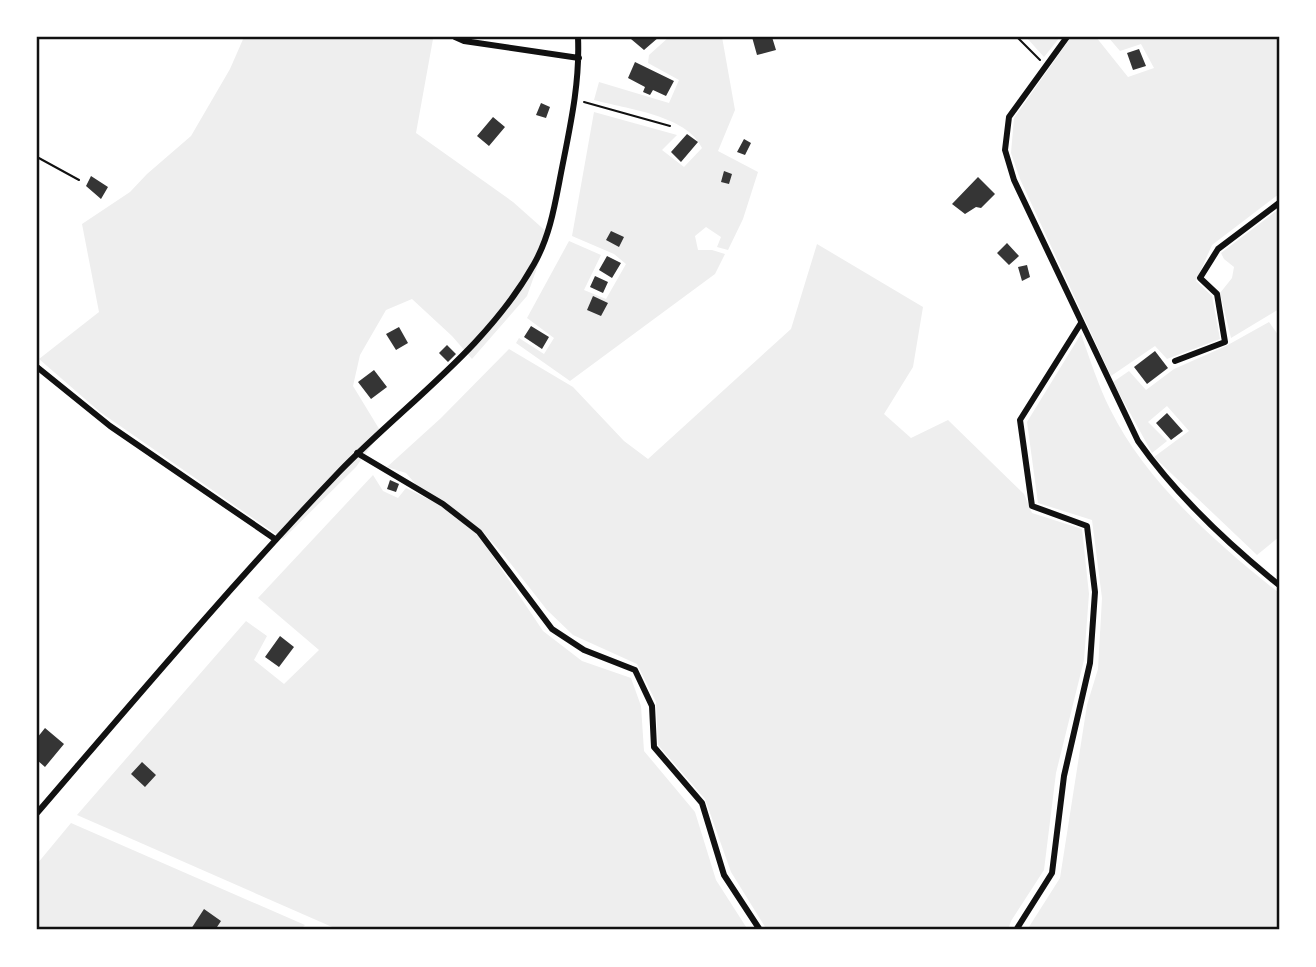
<svg xmlns="http://www.w3.org/2000/svg" width="1316" height="967" font-family="Barlow,sans-serif">
	<rect width="100%" height="100%" fill="#fff"/>
	<path fill="#eee" d="M 244,37 L 429,37 L 433,39 L 416,133 L 513,202 L 549,234 L 527,296 L 472,359 L 452,336 L 412,299 L 386,310 L 360,355 L 353,386 L 381,432 L 356,467 L 283,539 L 100,412 L 39,359 L 99,312 L 82,224 L 130,192 L 147,174 L 191,136 L 230,69 Z
		M 669,37 L 722,37 L 735,110 L 718,151 L 758,172 L 743,219 L 728,250 L 717,247 L 721,237 L 706,227 L 695,236 L 698,250 L 712,250 L 725,254 L 715,274 L 570,381 L 516,343 L 519,338 L 544,354 L 554,338 L 527,318 L 569,241 L 601,255 L 584,290 L 606,299 L 626,264 L 614,254 L 572,236 L 594,112 L 677,135 L 662,150 L 684,167 L 702,148 C 687,115 626,109 594,100 L 599,82 L 669,103 L 679,80 L 648,63 L 649,55 Z
		M 1026,37 L 1060,37 L 1044,57 Z
		M 1071,37 L 1096,37 L 1128,77 L 1154,68 L 1141,44 L 1120,51 L 1108,37 L 1279,37 L 1279,194 L 1212,245 L 1196,281 L 1212,296 L 1220,339 L 1167,359 L 1155,346 L 1111,376 L 1020,179 L 1011,153 L 1014,118 Z
		M 1279,209 L 1279,309 L 1231,338 L 1220,293 L 1232,278 L 1234,267 L 1224,259 L 1221,253 Z
		M 817,244 L 923,307 L 913,367 L 884,414 L 911,438 L 948,420 L 1024,494 L 1032,513 L 1082,529 L 1089,594 L 1084,660 L 1056,773 L 1044,870 L 1011,921 L 1008,930 L 767,930 L 731,872 L 705,799 L 658,745 L 656,702 L 637,664 L 573,635 L 547,610 L 503,554 L 481,530 L 419,488 L 406,473 L 387,467 L 441,418 L 509,349 L 573,387 L 624,441 L 648,459 L 791,329 Z
		M 1269,322 L 1279,336 L 1279,537 L 1257,555 L 1154,457 L 1189,431 L 1167,406 L 1148,422 L 1167,441 L 1152,453 L 1113,382 L 1129,371 L 1146,390 L 1174,369 L 1226,346 Z
		M 1081,334 C 1090,359 1098,385 1110,409 C 1146,482 1216,543 1279,593 L 1279,930 L 1027,930 L 1060,878 L 1087,705 L 1098,669 L 1102,598 L 1092,520 L 1038,503 L 1027,422 Z
		M 373,475 L 383,491 L 398,498 L 406,488 L 442,506 L 478,534 L 543,631 L 582,661 L 631,678 L 641,706 L 644,751 L 695,812 L 716,880 L 748,930 L 339,930 L 77,815 L 246,621 L 267,636 L 254,660 L 284,684 L 319,650 L 258,598 Z
		M 71,823 L 305,925 L 300,930 L 37,930 L 37,864 Z"/>
	<path fill="#353535" d="M 633,37 L 659,37 L 644,50 L 631,39 Z
		M 752,37 L 772,37 L 776,50 L 757,55 Z
		M 1139,49 L 1146,66 L 1133,70 L 1127,53 Z
		M 635,62 L 674,81 L 666,96 L 653,90 L 650,95 L 643,92 L 645,87 L 628,78 Z
		M 541,103 L 550,107 L 546,118 L 536,115 Z
		M 493,117 L 505,127 L 489,146 L 477,136 Z
		M 687,134 L 698,142 L 681,162 L 671,152 Z
		M 744,139 L 751,143 L 745,155 L 737,152 Z
		M 724,171 L 732,174 L 729,184 L 721,182 Z
		M 91,176 L 108,187 L 101,199 L 86,186 Z
		M 978,177 L 995,194 L 981,208 L 976,207 L 965,214 L 952,204 Z
		M 611,231 L 624,237 L 619,247 L 606,240 Z
		M 1007,243 L 1019,256 L 1009,265 L 997,253 Z
		M 607,256 L 621,263 L 612,278 L 599,270 Z
		M 1027,265 L 1030,277 L 1022,281 L 1018,267 Z
		M 595,276 L 608,282 L 603,293 L 590,287 Z
		M 593,296 L 608,303 L 601,316 L 587,310 Z
		M 531,326 L 549,337 L 542,349 L 524,337 Z
		M 399,327 L 408,343 L 396,350 L 386,334 Z
		M 447,345 L 456,354 L 448,362 L 439,353 Z
		M 1155,351 L 1168,368 L 1147,384 L 1134,367 Z
		M 374,370 L 387,387 L 371,399 L 358,382 Z
		M 1167,413 L 1183,431 L 1171,440 L 1156,423 Z
		M 390,480 L 399,484 L 396,492 L 387,489 Z
		M 280,636 L 294,647 L 279,667 L 265,657 Z
		M 45,728 L 64,744 L 45,767 L 37,760 L 37,738 Z
		M 142,762 L 156,775 L 145,787 L 131,774 Z
		M 204,909 L 221,921 L 215,930 L 193,930 L 191,929 Z"/>
	<g fill="none" stroke-linecap="round" stroke-linejoin="round">
		<path stroke="#111" stroke-width="2" d="M 1017,37 L 1040,60
			M 584,102 L 670,126
			M 37,157 L 79,180"/>
		<path stroke="#111" stroke-width="6" d="M 455,37 L 464,41 L 579,58
			M 1067,37 L 1009,117 L 1005,150 L 1014,180 L 1138,441 C 1176,495 1227,543 1279,585
			M 1175,361 L 1225,342 L 1217,294 L 1200,278 L 1218,249 L 1279,203
			M 37,367 L 110,426 L 275,539
			M 357,453 L 443,504 L 479,532 L 552,629 L 584,650 L 635,670 L 652,706 L 654,747 L 702,803 L 724,875 L 760,930
			M 37,813 C 136,698 234,582 339,472 C 405,404 487,348 534,264 C 550,236 555,204 561,173 C 570,127 580,84 578,37
			M 1016,930 L 1052,873 L 1064,776 L 1090,663 L 1095,592 L 1087,526 L 1032,506 L 1020,420 L 1081,323"/>
	</g>
	<rect width="1316" height="967" fill="none" stroke="#ffffff" stroke-width="77"/>
	<rect x="38" y="38" width="1240" height="890" fill="none" stroke="#111" stroke-width="2.5"/>
</svg>
